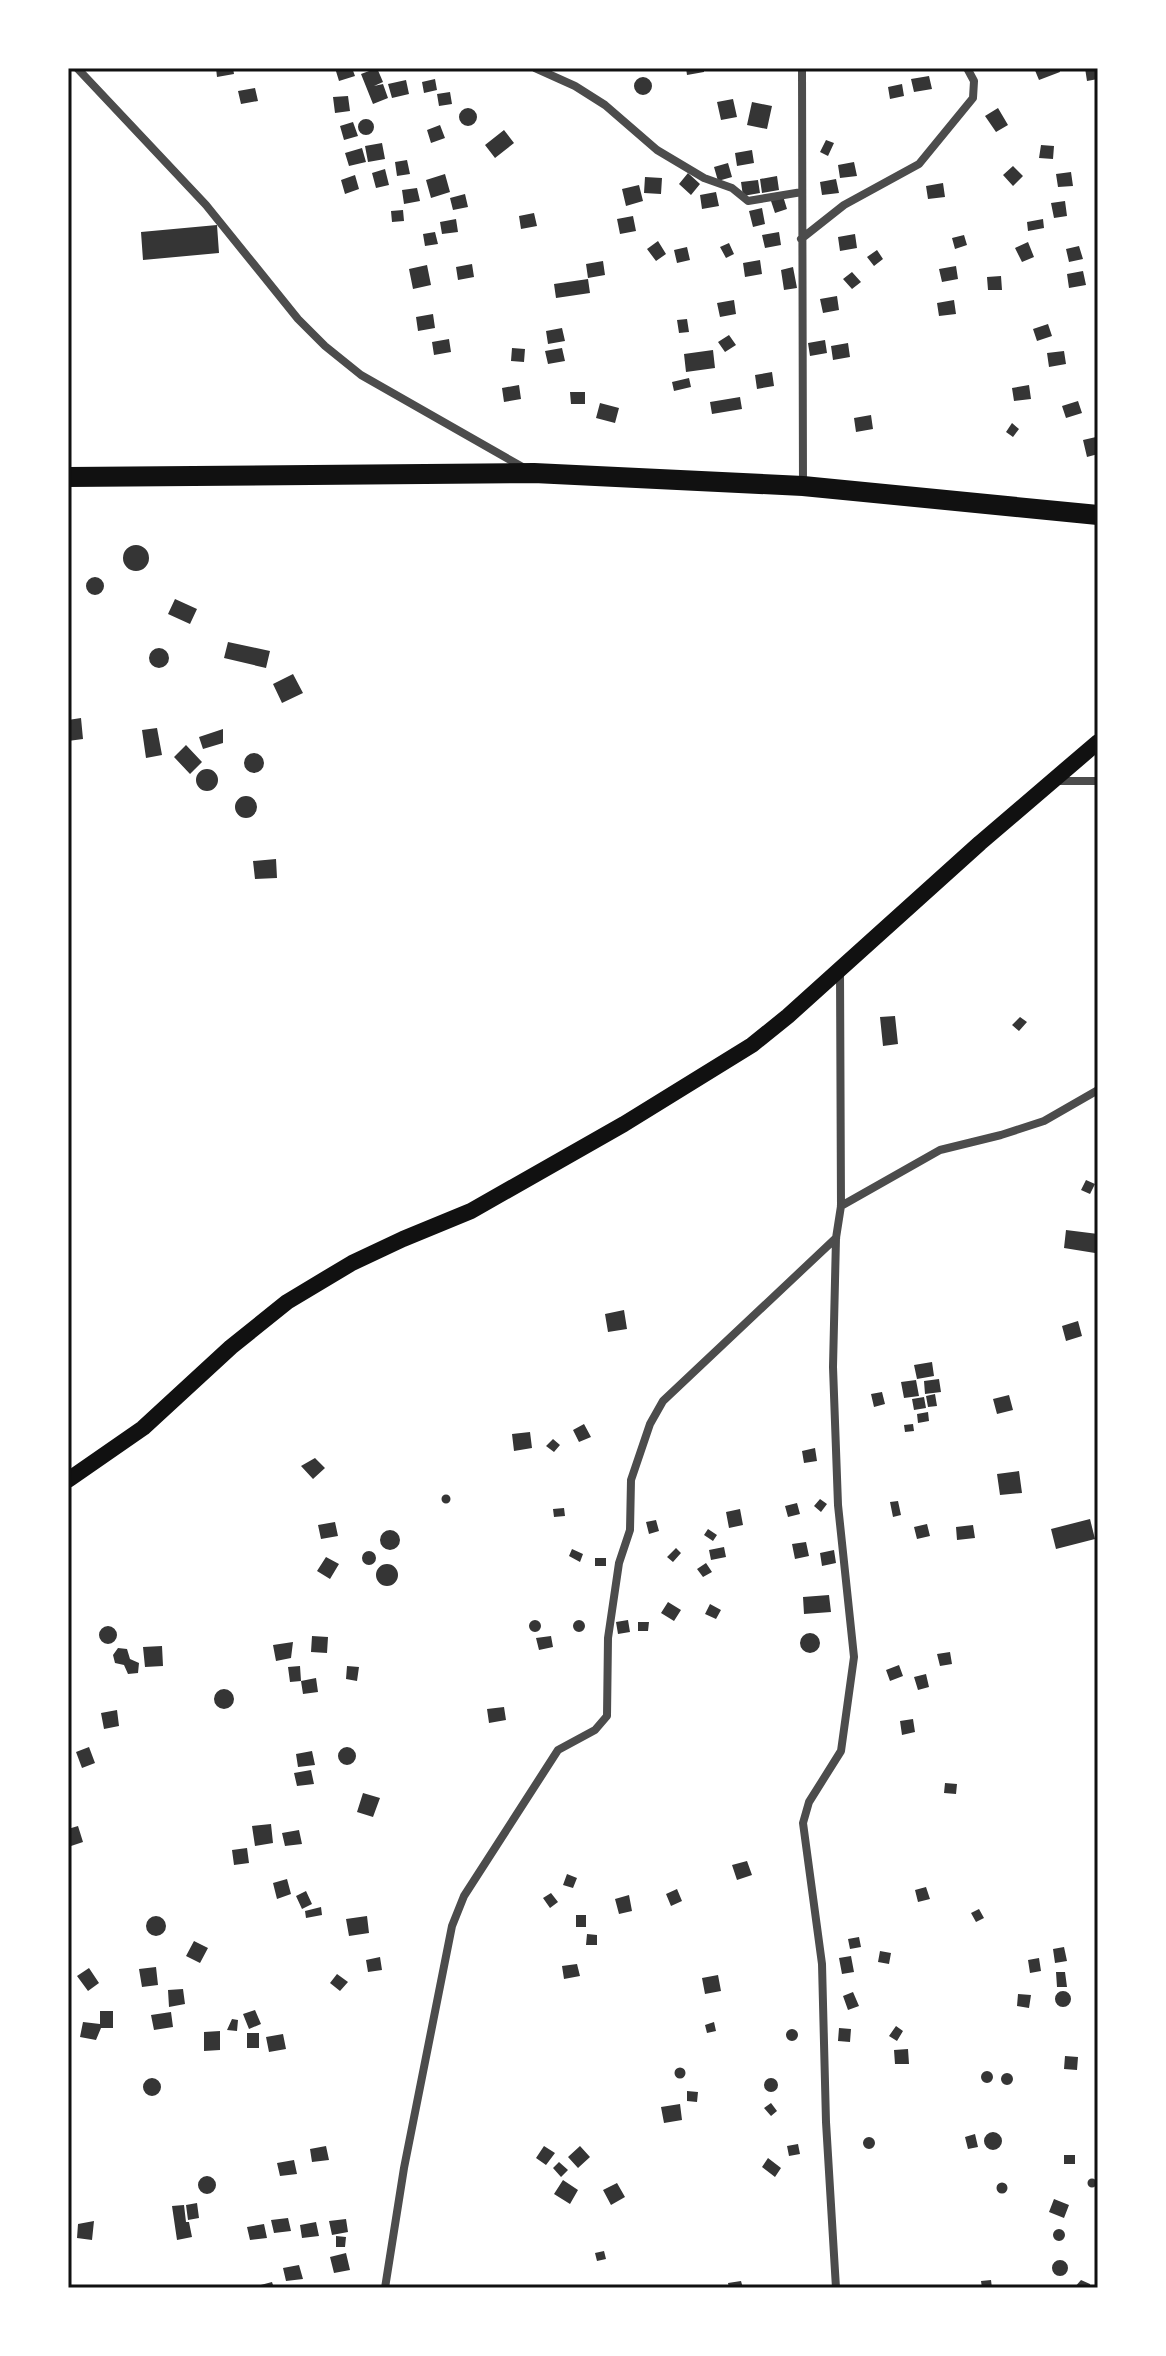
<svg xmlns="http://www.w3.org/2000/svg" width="1166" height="2356" font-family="Quicksand,sans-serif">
	<rect width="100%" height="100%" fill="#fff"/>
	<path fill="#353535" d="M 216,68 L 233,68 L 234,74 L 217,77 Z
		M 335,68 L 352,68 L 355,76 L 339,81 Z
		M 377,68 L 383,82 L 374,86 L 383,84 L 388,98 L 373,104 L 361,74 Z
		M 686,68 L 704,68 L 704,72 L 687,75 Z
		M 1034,68 L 1059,68 L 1060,72 L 1039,80 Z
		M 1085,68 L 1098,68 L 1098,79 L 1087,81 Z
		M 929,76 L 932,89 L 914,92 L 911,79 Z
		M634 86a9 9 0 1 1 18 0a9 9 0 1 1-18 0Z
		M 435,79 L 437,90 L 424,93 L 422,82 Z
		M 406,80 L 409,94 L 392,98 L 388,84 Z
		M 902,84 L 904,96 L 890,99 L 888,87 Z
		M 255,88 L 258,101 L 241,104 L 238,91 Z
		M 450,92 L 452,104 L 439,106 L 437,94 Z
		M 348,96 L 350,111 L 335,113 L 333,97 Z
		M 733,99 L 737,117 L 721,120 L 717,102 Z
		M 752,102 L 772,106 L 767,129 L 747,125 Z
		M 998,108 L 1008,125 L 996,132 L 985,116 Z
		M459 117a9 9 0 1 1 18 0a9 9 0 1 1-18 0Z
		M358 127a8 8 0 1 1 16 0a8 8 0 1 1-16 0Z
		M 353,122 L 358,136 L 344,140 L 340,126 Z
		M 440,125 L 445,138 L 431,143 L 427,130 Z
		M 504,130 L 514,143 L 495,158 L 485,145 Z
		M 826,140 L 834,143 L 828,156 L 820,152 Z
		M 382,143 L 385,159 L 368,162 L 365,146 Z
		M 1041,145 L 1054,146 L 1053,159 L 1039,158 Z
		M 362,148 L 366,162 L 349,166 L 345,153 Z
		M 752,150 L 754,163 L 737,166 L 735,153 Z
		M 407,160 L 410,174 L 397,176 L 395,162 Z
		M 854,162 L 857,176 L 840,178 L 838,165 Z
		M 728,163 L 732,177 L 718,181 L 714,167 Z
		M 1013,166 L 1023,176 L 1013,186 L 1003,175 Z
		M 385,169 L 389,185 L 376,188 L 372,173 Z
		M 1071,172 L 1073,186 L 1058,187 L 1056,174 Z
		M 688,173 L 700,184 L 691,195 L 679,184 Z
		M 445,174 L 450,192 L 431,198 L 426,180 Z
		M 355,175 L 359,189 L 345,194 L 341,180 Z
		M 777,176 L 779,190 L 762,193 L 760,179 Z
		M 645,177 L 662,178 L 661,194 L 644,193 Z
		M 836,179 L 839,193 L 822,195 L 820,182 Z
		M 758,180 L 760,193 L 743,196 L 741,182 Z
		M 943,183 L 945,197 L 928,199 L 926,186 Z
		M 639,185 L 643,201 L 626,206 L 622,189 Z
		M 417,188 L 420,201 L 404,204 L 402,190 Z
		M 716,192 L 719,206 L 702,209 L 700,195 Z
		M 465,194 L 468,207 L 453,210 L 450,198 Z
		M 783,196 L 787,209 L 775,213 L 771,201 Z
		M 1065,201 L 1067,216 L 1054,218 L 1051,203 Z
		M 762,208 L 765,224 L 753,227 L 749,211 Z
		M 403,210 L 404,221 L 392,222 L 391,211 Z
		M 534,213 L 537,226 L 521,229 L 519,216 Z
		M 633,216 L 636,231 L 620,234 L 617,219 Z
		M 456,219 L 458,232 L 442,234 L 440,222 Z
		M 1043,219 L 1044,228 L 1028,231 L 1027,222 Z
		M 217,225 L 219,253 L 143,260 L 141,232 Z
		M 435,232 L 438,244 L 425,246 L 423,234 Z
		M 779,232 L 781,245 L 765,248 L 762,235 Z
		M 855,234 L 857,248 L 840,251 L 838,237 Z
		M 964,235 L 967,245 L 955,249 L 952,238 Z
		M 658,241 L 666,254 L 656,261 L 647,249 Z
		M 1028,242 L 1034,257 L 1022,262 L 1015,248 Z
		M 729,243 L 734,254 L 726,258 L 720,247 Z
		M 1079,246 L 1083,259 L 1069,262 L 1066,249 Z
		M 687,247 L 690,260 L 677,263 L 674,250 Z
		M 877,250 L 883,259 L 874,266 L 867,257 Z
		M 760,260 L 762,274 L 745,277 L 743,263 Z
		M 603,261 L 605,275 L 588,278 L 586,264 Z
		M 472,264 L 474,277 L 458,280 L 456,267 Z
		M 427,265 L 431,285 L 413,289 L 409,269 Z
		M 956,266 L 958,279 L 942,282 L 939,269 Z
		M 793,267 L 797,288 L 784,290 L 781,270 Z
		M 1083,271 L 1086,285 L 1069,288 L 1067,274 Z
		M 852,272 L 861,282 L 852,289 L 843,279 Z
		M 1001,276 L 1002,290 L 988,290 L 987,277 Z
		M 588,279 L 590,293 L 556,298 L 554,284 Z
		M 837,296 L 839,310 L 823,313 L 820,299 Z
		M 734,300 L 736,314 L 720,317 L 717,303 Z
		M 954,300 L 956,314 L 939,316 L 937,303 Z
		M 433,314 L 435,328 L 418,331 L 416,317 Z
		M 687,319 L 689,332 L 679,333 L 677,320 Z
		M 1048,324 L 1052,336 L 1037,341 L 1033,329 Z
		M 562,328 L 565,341 L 548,344 L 546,331 Z
		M 729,335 L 736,345 L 725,352 L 718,342 Z
		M 449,339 L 451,352 L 434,355 L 432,342 Z
		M 825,340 L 827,353 L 810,356 L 808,343 Z
		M 848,343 L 850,357 L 833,360 L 831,346 Z
		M 512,348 L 525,349 L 524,362 L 511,361 Z
		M 562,348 L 565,361 L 548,364 L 545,351 Z
		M 713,350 L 715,368 L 686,372 L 684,354 Z
		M 1064,351 L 1066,364 L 1049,367 L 1047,353 Z
		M 772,372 L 774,386 L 757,389 L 755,375 Z
		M 689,378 L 691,387 L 674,391 L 672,382 Z
		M 519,385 L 521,399 L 504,402 L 502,388 Z
		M 1029,385 L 1031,399 L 1014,401 L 1012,388 Z
		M 570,392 L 585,392 L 585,404 L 571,404 Z
		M 740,397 L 742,409 L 712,414 L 710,402 Z
		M 1078,401 L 1082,413 L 1066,418 L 1062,406 Z
		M 600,403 L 619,408 L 615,423 L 596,418 Z
		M 871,415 L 873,429 L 856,432 L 854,418 Z
		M 1012,423 L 1019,429 L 1013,437 L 1006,432 Z
		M 1096,437 L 1098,454 L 1087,457 L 1083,440 Z
		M123 558a13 13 0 1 1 26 0a13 13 0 1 1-26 0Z
		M86 586a9 9 0 1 1 18 0a9 9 0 1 1-18 0Z
		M 175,599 L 197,609 L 190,624 L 168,614 Z
		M 228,642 L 270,651 L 266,668 L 224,658 Z
		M149 658a10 10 0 1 1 20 0a10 10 0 1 1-20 0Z
		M 293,674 L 303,693 L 282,703 L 273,684 Z
		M 81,718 L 83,739 L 68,741 L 68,720 Z
		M 157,728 L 162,755 L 146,758 L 142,730 Z
		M 223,729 L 223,743 L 203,749 L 199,737 Z
		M 186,745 L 202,762 L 190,774 L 174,757 Z
		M244 763a10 10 0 1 1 20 0a10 10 0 1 1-20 0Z
		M196 780a11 11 0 1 1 22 0a11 11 0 1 1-22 0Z
		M235 807a11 11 0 1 1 22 0a11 11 0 1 1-22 0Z
		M 276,859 L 277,878 L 255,879 L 253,861 Z
		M 895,1016 L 898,1044 L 883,1046 L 880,1017 Z
		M 1020,1017 L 1027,1022 L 1019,1031 L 1012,1025 Z
		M 1086,1180 L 1095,1184 L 1090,1194 L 1081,1190 Z
		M 1066,1230 L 1098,1234 L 1095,1253 L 1064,1248 Z
		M 624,1310 L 627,1329 L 608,1332 L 605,1314 Z
		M 1078,1321 L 1082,1336 L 1066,1341 L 1062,1326 Z
		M 932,1362 L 934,1376 L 917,1379 L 914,1365 Z
		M 939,1379 L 941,1392 L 925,1394 L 924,1381 Z
		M 916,1380 L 919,1396 L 904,1398 L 901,1382 Z
		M 882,1392 L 885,1404 L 874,1407 L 871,1394 Z
		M 935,1394 L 937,1406 L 928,1407 L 926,1396 Z
		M 1009,1395 L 1013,1410 L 997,1414 L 993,1399 Z
		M 924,1397 L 926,1408 L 914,1410 L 912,1399 Z
		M 928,1412 L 929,1421 L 918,1423 L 917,1414 Z
		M 584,1424 L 591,1437 L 579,1442 L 573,1430 Z
		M 913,1424 L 914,1431 L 905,1432 L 904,1425 Z
		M 530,1432 L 532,1448 L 514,1451 L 512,1434 Z
		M 553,1439 L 560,1445 L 554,1452 L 546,1446 Z
		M 815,1448 L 817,1461 L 804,1463 L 802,1451 Z
		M 315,1458 L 325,1468 L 313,1479 L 301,1466 Z
		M 1019,1471 L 1022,1493 L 1000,1495 L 997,1474 Z
		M441.5 1499a4.5 4.5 0 1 1 9 0a4.5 4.5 0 1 1-9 0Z
		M 820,1499 L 827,1504 L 821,1512 L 814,1506 Z
		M 898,1501 L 901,1515 L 893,1517 L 890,1502 Z
		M 797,1503 L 800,1514 L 788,1517 L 785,1506 Z
		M 564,1508 L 565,1516 L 554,1517 L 553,1509 Z
		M 740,1509 L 743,1525 L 729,1528 L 726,1512 Z
		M 1090,1519 L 1095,1539 L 1056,1549 L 1051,1529 Z
		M 656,1520 L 659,1531 L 649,1534 L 646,1522 Z
		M 335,1522 L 338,1536 L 321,1539 L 318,1525 Z
		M 927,1524 L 930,1536 L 917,1539 L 914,1527 Z
		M 973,1525 L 975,1538 L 957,1540 L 956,1527 Z
		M 708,1529 L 717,1535 L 713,1541 L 704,1535 Z
		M380 1540a10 10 0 1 1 20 0a10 10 0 1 1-20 0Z
		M 806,1542 L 809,1556 L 795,1559 L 792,1544 Z
		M 724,1547 L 726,1557 L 711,1560 L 709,1550 Z
		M 676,1548 L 681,1553 L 673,1562 L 667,1557 Z
		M 572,1549 L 583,1554 L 580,1562 L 569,1556 Z
		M 834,1550 L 836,1563 L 822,1566 L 820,1553 Z
		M362 1558a7 7 0 1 1 14 0a7 7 0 1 1-14 0Z
		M 326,1557 L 339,1564 L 330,1579 L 317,1571 Z
		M 595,1558 L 606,1558 L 606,1566 L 595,1566 Z
		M 706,1563 L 712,1572 L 703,1577 L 697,1569 Z
		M376 1575a11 11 0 1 1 22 0a11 11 0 1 1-22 0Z
		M 829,1595 L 831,1612 L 804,1614 L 803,1597 Z
		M 668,1602 L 681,1610 L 674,1621 L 661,1613 Z
		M 710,1604 L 721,1610 L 716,1619 L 705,1614 Z
		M573 1626a6 6 0 1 1 12 0a6 6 0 1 1-12 0Z
		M529 1626a6 6 0 1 1 12 0a6 6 0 1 1-12 0Z
		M 628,1620 L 630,1632 L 618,1634 L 616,1622 Z
		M 638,1622 L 649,1622 L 648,1631 L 638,1631 Z
		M99 1635a9 9 0 1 1 18 0a9 9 0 1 1-18 0Z
		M800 1643a10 10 0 1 1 20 0a10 10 0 1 1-20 0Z
		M 312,1636 L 328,1637 L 327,1653 L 311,1652 Z
		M 551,1636 L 553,1647 L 539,1650 L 536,1638 Z
		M 293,1642 L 291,1658 L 276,1661 L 273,1645 Z
		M 162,1646 L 163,1666 L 145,1667 L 143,1647 Z
		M 118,1648 L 127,1649 L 130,1659 L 139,1663 L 138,1673 L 128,1674 L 124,1665 L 115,1663 L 113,1655 Z
		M 950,1652 L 952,1664 L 940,1666 L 937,1654 Z
		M 899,1665 L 903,1676 L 890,1681 L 886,1670 Z
		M 300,1666 L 301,1681 L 290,1682 L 288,1667 Z
		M 347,1666 L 359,1667 L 357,1681 L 346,1679 Z
		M 926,1674 L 929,1687 L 918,1690 L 914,1677 Z
		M 316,1678 L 318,1692 L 303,1694 L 301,1681 Z
		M214 1699a10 10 0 1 1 20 0a10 10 0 1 1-20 0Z
		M 504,1707 L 506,1720 L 489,1723 L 487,1709 Z
		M 117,1710 L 119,1726 L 104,1729 L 101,1713 Z
		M 913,1719 L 915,1732 L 902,1735 L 900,1721 Z
		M 89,1747 L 95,1763 L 82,1768 L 76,1752 Z
		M338 1756a9 9 0 1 1 18 0a9 9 0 1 1-18 0Z
		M 312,1751 L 315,1765 L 298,1767 L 296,1754 Z
		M 311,1770 L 314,1784 L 297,1786 L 294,1773 Z
		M 945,1783 L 957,1784 L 956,1794 L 944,1793 Z
		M 363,1793 L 380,1798 L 373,1817 L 357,1812 Z
		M 271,1824 L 273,1843 L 255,1846 L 252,1826 Z
		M 78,1826 L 83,1842 L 68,1847 L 68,1829 Z
		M 299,1830 L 302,1844 L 285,1846 L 282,1833 Z
		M 247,1848 L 249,1863 L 234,1865 L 232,1850 Z
		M 747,1861 L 752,1875 L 737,1880 L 732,1865 Z
		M 567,1874 L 577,1878 L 573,1888 L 563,1885 Z
		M 287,1879 L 291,1894 L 277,1899 L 273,1883 Z
		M 926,1887 L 930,1899 L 918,1902 L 915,1890 Z
		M 677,1889 L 682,1901 L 671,1906 L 666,1894 Z
		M 306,1891 L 312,1904 L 302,1909 L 296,1896 Z
		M 551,1893 L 558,1902 L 550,1908 L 543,1898 Z
		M 629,1895 L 632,1911 L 619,1914 L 615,1899 Z
		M 321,1907 L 322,1915 L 306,1918 L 305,1911 Z
		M 979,1909 L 984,1918 L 976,1922 L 971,1913 Z
		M 576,1915 L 586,1915 L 586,1927 L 576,1927 Z
		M146 1926a10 10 0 1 1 20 0a10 10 0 1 1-20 0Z
		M 367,1916 L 369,1933 L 349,1936 L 346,1919 Z
		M 587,1934 L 597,1935 L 597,1945 L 586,1945 Z
		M 859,1937 L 861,1947 L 850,1949 L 848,1939 Z
		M 194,1941 L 208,1948 L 200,1963 L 186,1956 Z
		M 1064,1947 L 1067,1961 L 1055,1963 L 1053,1949 Z
		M 880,1951 L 891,1953 L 889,1964 L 878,1962 Z
		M 851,1956 L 854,1972 L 842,1974 L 839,1958 Z
		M 380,1957 L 382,1970 L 368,1972 L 366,1960 Z
		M 1039,1958 L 1041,1971 L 1030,1973 L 1028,1960 Z
		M 577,1964 L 580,1976 L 564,1979 L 562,1966 Z
		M 156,1967 L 158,1985 L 142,1987 L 139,1969 Z
		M 89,1968 L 99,1983 L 88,1991 L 77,1976 Z
		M 1056,1972 L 1065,1972 L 1067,1987 L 1057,1987 Z
		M 337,1974 L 348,1982 L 340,1991 L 330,1983 Z
		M 718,1975 L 721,1991 L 705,1994 L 702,1978 Z
		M 183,1989 L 185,2004 L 169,2007 L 168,1990 Z
		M1055 1999a8 8 0 1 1 16 0a8 8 0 1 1-16 0Z
		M 853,1992 L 859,2006 L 848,2010 L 843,1996 Z
		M 1018,1994 L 1031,1995 L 1029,2008 L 1017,2006 Z
		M 255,2010 L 261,2024 L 249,2029 L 243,2014 Z
		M 100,2011 L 113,2011 L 113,2028 L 101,2028 L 96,2040 L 80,2037 L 83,2022 L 100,2024 Z
		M 171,2012 L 173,2027 L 154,2030 L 151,2015 Z
		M 232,2019 L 238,2020 L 237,2031 L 227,2030 Z
		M 714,2022 L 716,2031 L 707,2033 L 705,2025 Z
		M 896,2026 L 903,2031 L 897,2041 L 889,2036 Z
		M 839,2028 L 851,2029 L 850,2042 L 838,2041 Z
		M786 2035a6 6 0 1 1 12 0a6 6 0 1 1-12 0Z
		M 220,2031 L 220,2050 L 204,2051 L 204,2032 Z
		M 247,2033 L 259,2033 L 259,2048 L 247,2048 Z
		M 283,2034 L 286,2049 L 269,2052 L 266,2037 Z
		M 908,2049 L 909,2064 L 895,2064 L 894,2050 Z
		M 1065,2056 L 1078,2057 L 1077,2070 L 1064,2069 Z
		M674.5 2073a5.5 5.5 0 1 1 11 0a5.5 5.5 0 1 1-11 0Z
		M981 2077a6 6 0 1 1 12 0a6 6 0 1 1-12 0Z
		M1001 2079a6 6 0 1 1 12 0a6 6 0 1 1-12 0Z
		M764 2085a7 7 0 1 1 14 0a7 7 0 1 1-14 0Z
		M143 2087a9 9 0 1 1 18 0a9 9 0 1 1-18 0Z
		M 687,2091 L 698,2092 L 697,2102 L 687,2101 Z
		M 771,2103 L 777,2111 L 771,2116 L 764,2108 Z
		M 680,2104 L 682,2120 L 664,2123 L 661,2107 Z
		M984 2141a9 9 0 1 1 18 0a9 9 0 1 1-18 0Z
		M 975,2134 L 978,2147 L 968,2149 L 965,2137 Z
		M863 2143a6 6 0 1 1 12 0a6 6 0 1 1-12 0Z
		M 798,2144 L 800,2154 L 789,2156 L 787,2146 Z
		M 326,2146 L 329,2160 L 312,2162 L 310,2149 Z
		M 544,2146 L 555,2153 L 546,2165 L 536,2158 Z
		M 580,2146 L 590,2157 L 578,2168 L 568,2157 Z
		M 1064,2155 L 1075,2155 L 1075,2164 L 1064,2164 Z
		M 768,2158 L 781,2168 L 775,2177 L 762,2167 Z
		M 294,2160 L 297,2174 L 280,2176 L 277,2163 Z
		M 559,2162 L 568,2170 L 561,2177 L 553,2168 Z
		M198 2185a9 9 0 1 1 18 0a9 9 0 1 1-18 0Z
		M1087.5 2183a4.5 4.5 0 1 1 9 0a4.5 4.5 0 1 1-9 0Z
		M 563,2180 L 578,2190 L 570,2204 L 554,2194 Z
		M996.5 2188a5.5 5.5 0 1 1 11 0a5.5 5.5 0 1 1-11 0Z
		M 617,2183 L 625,2197 L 611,2205 L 603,2190 Z
		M 1054,2199 L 1069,2205 L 1064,2218 L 1049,2212 Z
		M 197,2203 L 199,2218 L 188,2220 L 186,2205 Z
		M 184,2205 L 186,2222 L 189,2222 L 192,2237 L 177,2240 L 172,2206 Z
		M 288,2218 L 291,2231 L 274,2233 L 271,2220 Z
		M 346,2219 L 348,2232 L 332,2235 L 329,2221 Z
		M 94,2221 L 92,2240 L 77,2238 L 78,2224 Z
		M 316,2222 L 319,2236 L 302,2238 L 300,2225 Z
		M 264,2224 L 267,2238 L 250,2240 L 247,2227 Z
		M1053 2235a6 6 0 1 1 12 0a6 6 0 1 1-12 0Z
		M 336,2236 L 346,2237 L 345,2247 L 336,2247 Z
		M 604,2251 L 606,2259 L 597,2261 L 595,2253 Z
		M 346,2253 L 350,2270 L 334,2273 L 330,2257 Z
		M1052 2268a8 8 0 1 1 16 0a8 8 0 1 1-16 0Z
		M 299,2265 L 303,2279 L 286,2281 L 283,2268 Z
		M 991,2280 L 992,2288 L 982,2288 L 981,2281 Z
		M 1081,2280 L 1090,2284 L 1091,2288 L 1074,2288 Z
		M 741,2281 L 743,2288 L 729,2288 L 728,2283 Z
		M 272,2282 L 274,2288 L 253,2288 L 253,2287 Z"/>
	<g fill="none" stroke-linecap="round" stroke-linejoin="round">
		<path stroke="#4c4c4c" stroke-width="8" d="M 77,68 L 206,205 L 298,319 L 325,346 L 361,375 L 526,469
			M 535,68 L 575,86 L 605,105 L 657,150 L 704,178 L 732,188 L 748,201 L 802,192
			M 802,68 L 803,486
			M 801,239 L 844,205 L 919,164 L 973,98 L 974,81 L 967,68
			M 1055,781 L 1098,781
			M 841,1206 L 940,1150 L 1001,1135 L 1044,1121 L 1098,1090
			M 385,2288 L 404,2168 L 452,1926 L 464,1896 L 558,1750 L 595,1730 L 607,1716 L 608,1638 L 619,1563 L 630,1530 L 631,1480 L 650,1424 L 663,1401 L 836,1238
			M 836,2288 L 826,2122 L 822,1964 L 803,1823 L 809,1802 L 841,1751 L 854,1657 L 838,1505 L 833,1367 L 836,1238 L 841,1206 L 840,971"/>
		<path stroke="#111" stroke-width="16" d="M 68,1480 L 143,1428 L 231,1347 L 287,1302 L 352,1263 L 403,1239 L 471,1211 L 624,1124 L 752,1045 L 788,1016 L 980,843 L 1098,742"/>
		<path stroke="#111" stroke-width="20" d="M 68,477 L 534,473 L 803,486 L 1098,515"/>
	</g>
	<rect width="1166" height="2356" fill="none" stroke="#ffffff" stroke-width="140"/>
	<rect x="70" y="70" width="1026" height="2216" fill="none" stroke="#111" stroke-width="3"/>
</svg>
